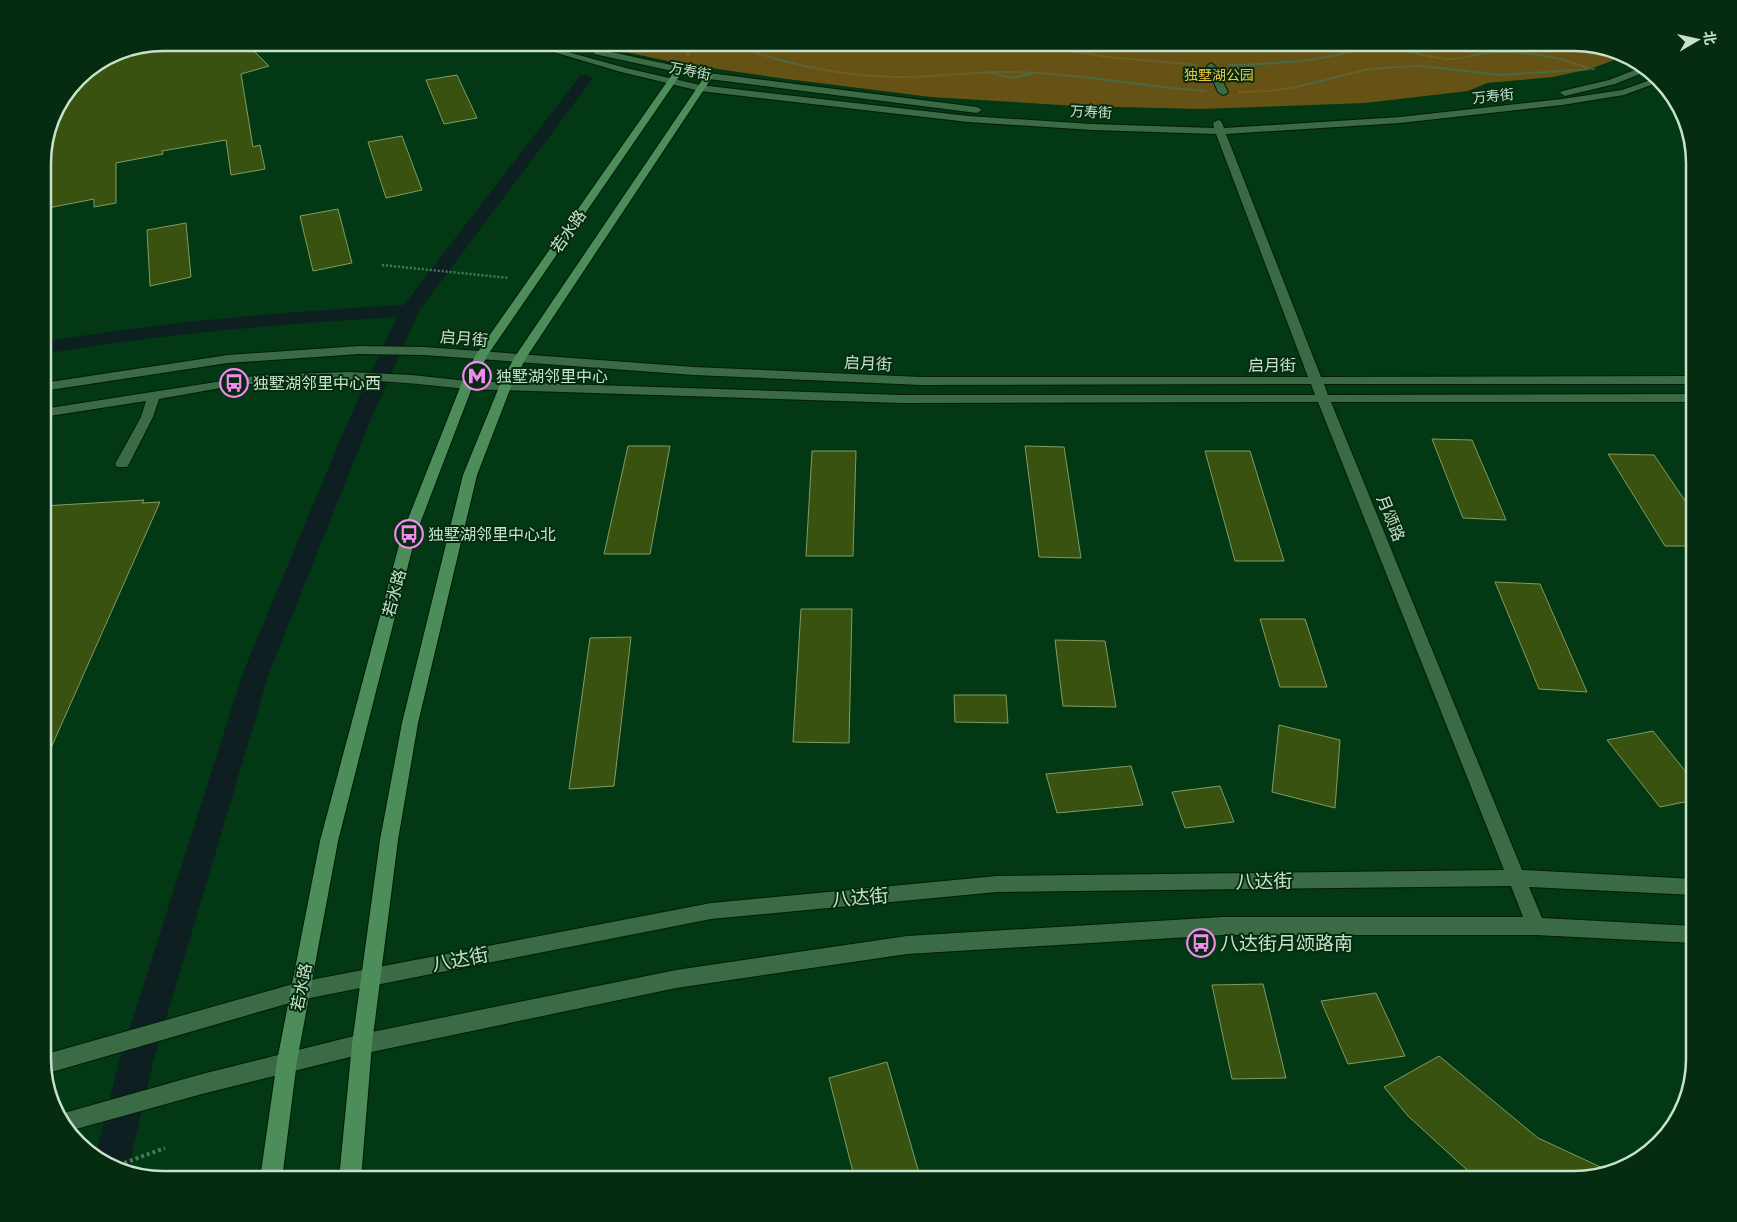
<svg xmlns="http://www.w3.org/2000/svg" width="1737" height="1222" font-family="'Exo 2','Noto Sans SC',sans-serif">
	<rect width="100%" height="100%" fill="#023814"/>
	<path fill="#675216" d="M 584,43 L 1079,43 L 1150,51 L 1217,43 L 1574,43 L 1612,49 L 1625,56 L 1590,69 L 1553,77 L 1487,83 L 1468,91 L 1365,103 L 1201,109 L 1077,106 L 931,97 L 779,78 L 677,63 Z"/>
	<path fill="#0d1f21" stroke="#455954" d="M 1079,43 L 1217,43 L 1150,51 Z"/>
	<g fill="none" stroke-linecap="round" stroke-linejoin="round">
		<path fill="#0d1f21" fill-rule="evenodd" d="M 585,75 L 590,76 L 592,79 L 590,82 L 419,311 L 368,426 L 270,670 L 153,1062 L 129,1166 L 125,1173 L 95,1158 L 119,1062 L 244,670 L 346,426 L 397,317 C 278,324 160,334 43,354 L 43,342 C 162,322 283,312 404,305 L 580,76 Z"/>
	</g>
	<path fill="#395210" stroke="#819b64" d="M 163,42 L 245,42 L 269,66 L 241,74 L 253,147 L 260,145 L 265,169 L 231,175 L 226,140 L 162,151 L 163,154 L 116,163 L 116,203 L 94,207 L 94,199 L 43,209 L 43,155 L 55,110 L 84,72 L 118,52 Z
		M 457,75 L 477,118 L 444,124 L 426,80 Z
		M 402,136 L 422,190 L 386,198 L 368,142 Z
		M 338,209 L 352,263 L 313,271 L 300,216 Z
		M 186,223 L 191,277 L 150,286 L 147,230 Z
		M 1432,439 L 1472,440 L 1506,520 L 1463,518 Z
		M 628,446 L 670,446 L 650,554 L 604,554 Z
		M 1025,446 L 1064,447 L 1081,558 L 1039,557 Z
		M 812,451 L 856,451 L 853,556 L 806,556 Z
		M 1205,451 L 1250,451 L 1284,561 L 1235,561 Z
		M 1608,454 L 1654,455 L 1694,514 L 1694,546 L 1665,546 Z
		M 144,500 L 142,503 L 160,502 L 43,766 L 43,506 Z
		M 1495,582 L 1540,584 L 1587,692 L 1539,689 Z
		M 801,609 L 852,609 L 849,743 L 793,742 Z
		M 1260,619 L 1305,619 L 1327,687 L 1280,687 Z
		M 631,637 L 614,786 L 569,789 L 590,638 Z
		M 1055,640 L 1105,641 L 1116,707 L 1063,706 Z
		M 954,695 L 1006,695 L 1008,723 L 955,722 Z
		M 1279,725 L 1340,740 L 1335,808 L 1272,792 Z
		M 1653,731 L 1694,782 L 1694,800 L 1660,807 L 1607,740 Z
		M 1131,766 L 1143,805 L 1057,813 L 1046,774 Z
		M 1220,786 L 1234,822 L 1185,828 L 1172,792 Z
		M 1263,984 L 1286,1078 L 1232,1079 L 1212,985 Z
		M 1376,993 L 1405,1056 L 1348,1064 L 1321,1001 Z
		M 1439,1056 L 1538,1138 L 1609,1171 L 1574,1180 L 1478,1180 L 1408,1116 L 1384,1087 Z
		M 887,1062 L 921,1180 L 855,1180 L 829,1078 Z"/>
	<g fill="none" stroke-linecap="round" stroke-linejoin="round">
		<defs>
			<path id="minor" d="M 523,43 L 535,43 L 626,68 L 700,85 L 968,116 L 1092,124 L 1214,128 L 1213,123 L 1218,120 L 1221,121 L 1224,128 L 1400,117 L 1562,99 L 1622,90 L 1656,78 L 1659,82 L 1624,95 L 1562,105 L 1400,123 L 1226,134 L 1321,377 L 1694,376 L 1694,384 L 1324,384 L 1328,395 L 1694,394 L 1694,402 L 1331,402 L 1522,870 L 1694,879 L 1694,895 L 1529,887 L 1542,918 L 1694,926 L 1694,943 L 1536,935 L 1223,935 L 907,954 L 676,988 L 362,1054 L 202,1094 L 69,1131 L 57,1115 L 202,1074 L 362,1034 L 676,970 L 907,936 L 1223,917 L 1523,917 L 1511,886 L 997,892 L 711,919 L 300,1000 L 45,1074 L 43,1066 L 43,1055 L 300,982 L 711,903 L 997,876 L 1504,870 L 1318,402 L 901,403 L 467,389 C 399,381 330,376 261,383 C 227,386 193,393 159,399 L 153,417 L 129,464 L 127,467 L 117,467 L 115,464 L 141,417 L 146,401 L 43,417 L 43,409 L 261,375 L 349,372 L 412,375 L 467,381 L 901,395 L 1315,395 L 1311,384 L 921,385 L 694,375 L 424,355 L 359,354 L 228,363 L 43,391 L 43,383 L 228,355 L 359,346 L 424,347 L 694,367 L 921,377 L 1308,377 L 1216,134 L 1092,130 L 968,122 L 700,91 L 621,72 Z
				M 597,49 L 709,73 L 977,107 L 982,110 L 977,113 L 709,79 L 594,54 L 594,50 Z
				M 1211,63 L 1215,66 L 1228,92 L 1226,94 L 1223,95 L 1218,92 L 1207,66 Z
				M 1645,66 L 1650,70 L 1615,84 L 1565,96 L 1560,93 L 1562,91 L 1609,80 Z"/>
			<path id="major" d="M 679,68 L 683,71 L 487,356 L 473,385 L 416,534 L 338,841 L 297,1061 L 282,1179 L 260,1179 L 277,1061 L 320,841 L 402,534 L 461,385 L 475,356 L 676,69 Z
				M 709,73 L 713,76 L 526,358 L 511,387 L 477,475 L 418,723 L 398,840 L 372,1044 L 361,1179 L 339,1179 L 352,1044 L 380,840 L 402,723 L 463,475 L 499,387 L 514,358 L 705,76 Z"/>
		</defs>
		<use href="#minor" stroke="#031c08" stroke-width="2"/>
		<use href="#major" stroke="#031c08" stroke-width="2"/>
		<path stroke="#4c7859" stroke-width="2" stroke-dasharray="1 1" stroke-linecap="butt" d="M 688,43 L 688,57
			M 729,43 C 782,64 842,76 899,77 C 939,77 978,71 1017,72 C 1080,74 1143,87 1206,91
			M 1016,43 L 1109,57 L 1197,65
			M 1376,47 C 1401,48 1424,57 1448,59 C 1460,60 1474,54 1486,53 C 1521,50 1555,56 1588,68
			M 1228,65 C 1281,64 1332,60 1383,43
			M 991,73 L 1012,78 L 1031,74
			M 1239,92 L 1270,91 L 1297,87 L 1365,70 L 1394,67 L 1423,66 L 1498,75 L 1595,69"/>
		<path stroke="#4c7859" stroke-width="2.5" stroke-dasharray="2 2" stroke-linecap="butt" d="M 382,265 L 509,278"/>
		<path stroke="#4c7859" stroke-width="4" stroke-dasharray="3 3" stroke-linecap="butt" d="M 113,1167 L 165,1148"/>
		<use href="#minor" fill="#3a6b44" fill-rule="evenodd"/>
		<use href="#major" fill="#4d8d5a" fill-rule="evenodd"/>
	</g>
	<defs>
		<symbol id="metro-ring" viewBox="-11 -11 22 22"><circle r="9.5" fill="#052c10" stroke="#f489ef" stroke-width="1.5"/><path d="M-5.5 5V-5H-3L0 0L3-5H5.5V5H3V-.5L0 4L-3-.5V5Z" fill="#f489ef"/></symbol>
		<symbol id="bus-ring" viewBox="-11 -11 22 22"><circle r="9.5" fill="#052c10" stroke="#f489ef" stroke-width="1.5"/><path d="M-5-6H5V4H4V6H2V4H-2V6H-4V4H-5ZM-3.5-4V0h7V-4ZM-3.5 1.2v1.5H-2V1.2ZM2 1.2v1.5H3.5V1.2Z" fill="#f489ef"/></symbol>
	</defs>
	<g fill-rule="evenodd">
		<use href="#metro-ring" x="461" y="360" width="32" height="32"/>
		<use href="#bus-ring" x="218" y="367" width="32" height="32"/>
		<use href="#bus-ring" x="393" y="518" width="32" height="32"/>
		<use href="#bus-ring" x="1185" y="927" width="32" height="32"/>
	</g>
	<g text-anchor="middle" stroke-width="4" stroke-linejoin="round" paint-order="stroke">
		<g font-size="14" fill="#c7e1cb" stroke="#052c10">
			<text transform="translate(690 71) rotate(11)" y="5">万寿街</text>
			<text transform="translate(1493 96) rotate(-6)" y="5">万寿街</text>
			<text transform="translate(1091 112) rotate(3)" y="5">万寿街</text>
		</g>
		<g font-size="14" fill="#f1c341" stroke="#052c10">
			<text x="1219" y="80">独墅湖公园</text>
		</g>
		<g font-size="16" fill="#c7e1cb" stroke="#052c10">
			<text transform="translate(568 231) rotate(-55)" y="6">若水路</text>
			<text transform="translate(464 338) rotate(5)" y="6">启月街</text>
			<text transform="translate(868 363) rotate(3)" y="6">启月街</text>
			<text x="1272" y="371">启月街</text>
			<text transform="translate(1391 518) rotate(68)" y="6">月颂路</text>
			<text transform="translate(394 593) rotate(-75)" y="6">若水路</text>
			<text transform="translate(301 987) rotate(-79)" y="6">若水路</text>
		</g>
		<g font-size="16" fill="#c7e1cb" stroke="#052c10" text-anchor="start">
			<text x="496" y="382">独墅湖邻里中心</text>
			<text x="253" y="389">独墅湖邻里中心西</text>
			<text x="428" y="540">独墅湖邻里中心北</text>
		</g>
		<g font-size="19" fill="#c7e1cb" stroke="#052c10">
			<text transform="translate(1264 881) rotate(-1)" y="7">八达街</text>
			<text transform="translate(860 897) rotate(-5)" y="7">八达街</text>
			<text transform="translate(460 959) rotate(-11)" y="7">八达街</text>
		</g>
		<g font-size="19" fill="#c7e1cb" stroke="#052c10" text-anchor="start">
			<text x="1220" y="950">八达街月颂路南</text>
		</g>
	</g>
	<path d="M0 0H1737V1222H0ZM163 51H1574A112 112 0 0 1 1686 163V1059A112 112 0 0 1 1574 1171H163A112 112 0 0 1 51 1059V163A112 112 0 0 1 163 51Z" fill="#052c10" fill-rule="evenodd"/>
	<path fill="none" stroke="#c7e1cb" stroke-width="2.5" d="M163 51H1574A112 112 0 0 1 1686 163V1059A112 112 0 0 1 1574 1171H163A112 112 0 0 1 51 1059V163A112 112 0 0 1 163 51Z"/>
	<g transform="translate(1697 40) rotate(81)" stroke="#052c10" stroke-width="4" paint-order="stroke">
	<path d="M0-4L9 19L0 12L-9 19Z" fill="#c7e1cb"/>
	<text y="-8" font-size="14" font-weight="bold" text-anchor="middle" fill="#c7e1cb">北</text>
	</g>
</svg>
